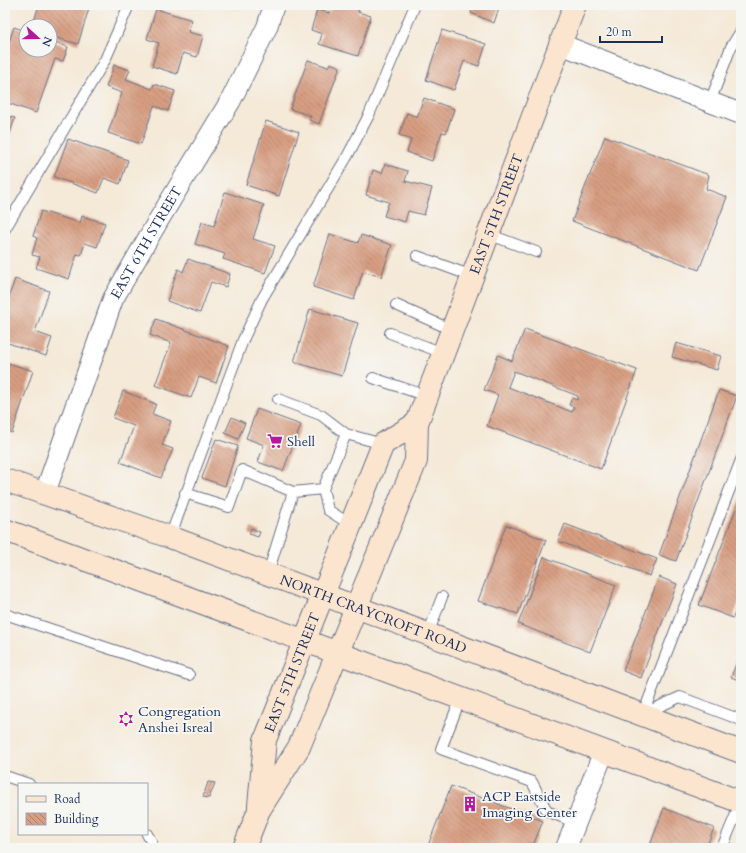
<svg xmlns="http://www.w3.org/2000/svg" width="746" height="853" font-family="Cardo,serif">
	<defs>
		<pattern id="building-back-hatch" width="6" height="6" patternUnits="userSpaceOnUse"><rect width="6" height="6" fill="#d89e81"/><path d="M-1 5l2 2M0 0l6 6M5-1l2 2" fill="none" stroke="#ae816d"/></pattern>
	</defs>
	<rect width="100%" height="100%" fill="#f6f6f2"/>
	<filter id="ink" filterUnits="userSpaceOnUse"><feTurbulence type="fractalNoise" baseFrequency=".025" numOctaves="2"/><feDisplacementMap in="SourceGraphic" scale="8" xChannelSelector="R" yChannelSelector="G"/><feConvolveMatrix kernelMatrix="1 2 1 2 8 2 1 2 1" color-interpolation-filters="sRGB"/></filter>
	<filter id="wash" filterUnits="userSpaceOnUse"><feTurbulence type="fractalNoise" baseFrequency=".012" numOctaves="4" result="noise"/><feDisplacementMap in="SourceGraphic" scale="16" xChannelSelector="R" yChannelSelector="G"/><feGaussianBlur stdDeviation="0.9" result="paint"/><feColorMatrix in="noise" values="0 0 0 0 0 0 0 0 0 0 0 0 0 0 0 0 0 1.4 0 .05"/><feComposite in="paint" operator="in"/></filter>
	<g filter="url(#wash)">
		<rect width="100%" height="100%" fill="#f5e9d7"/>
		<g id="blocks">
			<path fill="url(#building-back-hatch)" fill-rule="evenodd" d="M 39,5 L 90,5 L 78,44 L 50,36 L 50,26 L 42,26 L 43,23 L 34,21 Z
				M 331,5 L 361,5 L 358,12 L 371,16 L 358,56 L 319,44 L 322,34 L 311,30 L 317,10 L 329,13 Z
				M 473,5 L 500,5 L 494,23 L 471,13 Z
				M 156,9 L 192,20 L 188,32 L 203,36 L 197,57 L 183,53 L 177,74 L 152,66 L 159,43 L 147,39 Z
				M 14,27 L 26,31 L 26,50 L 50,50 L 50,40 L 68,47 L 63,61 L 55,59 L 36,113 L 5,102 L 5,54 Z
				M 442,30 L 486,44 L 479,66 L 464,61 L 454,90 L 426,80 Z
				M 308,60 L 328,67 L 330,63 L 340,67 L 319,124 L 309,120 L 311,116 L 290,109 Z
				M 114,65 L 130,70 L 126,79 L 152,89 L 154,84 L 175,91 L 168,111 L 154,106 L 141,144 L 108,133 L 122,93 L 106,87 Z
				M 424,98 L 454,109 L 446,133 L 442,132 L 432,161 L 407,152 L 411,140 L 399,135 L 407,113 L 417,117 Z
				M 5,115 L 15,118 L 5,149 Z
				M 266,121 L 299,132 L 279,196 L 246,185 Z
				M 605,136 L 709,175 L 706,189 L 727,197 L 699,270 L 572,221 Z
				M 68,139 L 128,160 L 120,184 L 104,178 L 98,193 L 54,177 Z
				M 385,164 L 408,171 L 405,181 L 432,188 L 424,215 L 408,211 L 405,222 L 384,216 L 389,202 L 366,195 L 373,170 L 382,173 Z
				M 225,192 L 264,205 L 253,239 L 275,246 L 265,273 L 223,259 L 225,254 L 195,244 L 202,222 L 214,226 Z
				M 41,211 L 80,223 L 82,216 L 105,223 L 97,247 L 85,243 L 81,255 L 77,254 L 69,279 L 36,268 L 40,257 L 32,255 L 37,238 L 33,236 Z
				M 330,234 L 358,243 L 361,235 L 392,245 L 381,277 L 363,271 L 354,300 L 313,287 Z
				M 188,259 L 230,274 L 226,287 L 211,282 L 200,313 L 167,301 L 178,269 L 183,272 Z
				M 15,279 L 49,291 L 35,332 L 52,338 L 46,356 L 5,342 L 5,308 Z
				M 310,309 L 358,323 L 342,376 L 294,362 Z
				M 156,319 L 229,346 L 216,383 L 199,377 L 191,398 L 155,385 L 171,343 L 150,335 Z
				M 525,329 L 637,370 L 601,469 L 487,426 L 498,395 L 484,390 L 498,355 L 512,361 ZM 514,371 L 578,396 L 577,400 L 572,398 L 569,405 L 574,407 L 572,412 L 508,387 Z
				M 676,343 L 721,356 L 717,370 L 672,357 Z
				M 8,363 L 33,371 L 12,433 L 5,430 L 5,372 Z
				M 719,390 L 737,396 L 676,561 L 659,555 Z
				M 123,391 L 156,404 L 152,414 L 171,421 L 162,445 L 173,449 L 161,478 L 120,462 L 134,426 L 113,418 Z
				M 257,409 L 301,425 L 283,471 L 258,462 L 264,445 L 246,438 Z
				M 232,417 L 245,423 L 238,439 L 225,433 Z
				M 216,439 L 238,446 L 225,486 L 202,478 Z
				M 741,496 L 741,597 L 733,618 L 699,605 Z
				M 565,524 L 657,559 L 650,576 L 558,541 Z
				M 506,525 L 546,540 L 518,614 L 478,601 Z
				M 251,528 L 260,532 L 258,537 L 249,534 Z
				M 544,557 L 616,585 L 590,652 L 518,624 Z
				M 659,577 L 677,584 L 641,678 L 623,671 Z
				M 741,651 L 741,681 L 731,677 Z
				M 208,782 L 215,783 L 209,798 L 203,797 Z
				M 451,786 L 543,821 L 532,848 L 427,848 Z
				M 664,808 L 714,828 L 706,848 L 649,848 Z"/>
		</g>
	</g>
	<g filter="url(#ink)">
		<use href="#blocks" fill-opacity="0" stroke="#677088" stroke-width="1"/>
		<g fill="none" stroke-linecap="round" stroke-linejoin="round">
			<defs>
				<path id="lane" d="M 710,102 L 731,47 L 741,31
					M 5,229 L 105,60 L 129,5
					M 488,234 L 536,252
					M 417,256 L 472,276
					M 396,305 L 452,330
					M 390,333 L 443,353
					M 373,378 L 427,396
					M 278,399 L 321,415 L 346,434
					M 323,489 L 328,510 L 351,525
					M 185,493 L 229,507 L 242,470 L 293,492 L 323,489 L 346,434 L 383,444
					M 170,537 L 243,340 L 262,299 L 348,155 L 369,115 L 415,5
					M 268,573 L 293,492
					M 5,614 L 189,675
					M 428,634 L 442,597
					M 461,697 L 441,749 L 532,782 L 547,811 L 576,823
					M 645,713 L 680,697 L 741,720
					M 643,714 L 741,460
					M 5,776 L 29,784
					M 147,834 L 152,843 L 151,848
					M 722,848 L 741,802"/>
				<g id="street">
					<path d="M 560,44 L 741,114"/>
					<path id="s1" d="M 45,493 L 113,299 L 158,221 L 231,100 L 267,27 L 274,5"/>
					<path d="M 566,848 L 604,751"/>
				</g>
				<g id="secondary">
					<path id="s2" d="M 5,480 L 170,537 L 741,752"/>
					<path d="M 5,530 C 250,622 496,710 741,802"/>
					<path id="s3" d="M 259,806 L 265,740 L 383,444 L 417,423"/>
					<path id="s4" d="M 244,848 L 259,810 L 299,747 L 416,461 L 417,423 L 575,5"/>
				</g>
			</defs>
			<use href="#lane" stroke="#677088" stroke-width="12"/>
			<use href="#street" stroke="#677088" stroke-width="22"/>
			<use href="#secondary" stroke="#677088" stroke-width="24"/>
			<use href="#lane" stroke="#fff" stroke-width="10"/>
			<use href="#street" stroke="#fff" stroke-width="20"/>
			<use href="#secondary" stroke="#fbe5cf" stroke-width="22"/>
		</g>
	</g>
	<defs>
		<symbol id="supermarket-bare" viewBox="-9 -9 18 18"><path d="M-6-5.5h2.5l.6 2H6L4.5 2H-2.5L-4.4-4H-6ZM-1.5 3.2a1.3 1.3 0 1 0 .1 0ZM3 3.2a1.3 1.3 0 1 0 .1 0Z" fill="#b5179e" stroke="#f6f6f2" stroke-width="2.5" paint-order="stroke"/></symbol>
		<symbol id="synagogue-bare" viewBox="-9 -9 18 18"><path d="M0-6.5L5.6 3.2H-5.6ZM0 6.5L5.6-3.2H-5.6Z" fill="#b5179e" stroke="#f6f6f2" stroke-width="2.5" paint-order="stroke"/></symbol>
		<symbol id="building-bare" viewBox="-9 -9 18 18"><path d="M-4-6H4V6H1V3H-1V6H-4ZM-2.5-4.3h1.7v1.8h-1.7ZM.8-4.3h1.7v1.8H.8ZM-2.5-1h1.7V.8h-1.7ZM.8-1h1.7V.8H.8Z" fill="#b5179e" stroke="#f6f6f2" stroke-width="2.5" paint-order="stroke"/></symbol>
	</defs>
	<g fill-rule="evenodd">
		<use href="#supermarket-bare" x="264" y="430" width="22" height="22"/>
		<use href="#synagogue-bare" x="115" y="708" width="22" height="22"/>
		<use href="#building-bare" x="459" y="793" width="22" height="22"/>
	</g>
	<g text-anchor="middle" stroke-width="3.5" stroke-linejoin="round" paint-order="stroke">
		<g font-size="14" fill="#1b2f5e" stroke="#f6f6f2">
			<text dy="5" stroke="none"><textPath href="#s4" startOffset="686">EAST 5TH STREET</textPath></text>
			<text dy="5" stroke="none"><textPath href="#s1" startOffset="271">EAST 6TH STREET</textPath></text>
			<text dy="5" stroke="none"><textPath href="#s2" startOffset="392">NORTH CRAYCROFT ROAD</textPath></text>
			<text dy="5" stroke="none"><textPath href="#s3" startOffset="139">EAST 5TH STREET</textPath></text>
		</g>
		<g font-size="14" fill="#1b2f5e" stroke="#f6f6f2" text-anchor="start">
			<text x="287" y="446">Shell</text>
			<text x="138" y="716">Congregation<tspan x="138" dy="16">Anshei Isreal</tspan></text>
			<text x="482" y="801">ACP Eastside<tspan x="482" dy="16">Imaging Center</tspan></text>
		</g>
	</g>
	<rect width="746" height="853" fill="none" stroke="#f6f6f2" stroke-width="20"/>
	<rect x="18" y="783" width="130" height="52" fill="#f6f6f2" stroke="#9ea6b7"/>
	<rect x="26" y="796" width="20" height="6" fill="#fbe5cf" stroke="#9ea6b7"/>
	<text x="54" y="803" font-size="12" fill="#1b2f5e">Road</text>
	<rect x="26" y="813" width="20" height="12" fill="url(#building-back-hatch)" stroke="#9ea6b7"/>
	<text x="54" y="823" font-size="12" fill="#1b2f5e">Building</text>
	<g transform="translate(38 38) rotate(111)"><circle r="19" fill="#f6f6f2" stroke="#9ea6b7"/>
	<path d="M0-3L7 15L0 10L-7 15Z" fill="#b5179e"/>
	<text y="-6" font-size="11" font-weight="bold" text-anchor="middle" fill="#1b2f5e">N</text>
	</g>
	<path d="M600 36v6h62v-6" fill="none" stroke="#1b2f5e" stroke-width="2"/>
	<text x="606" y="36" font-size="12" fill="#1b2f5e" stroke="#f6f6f2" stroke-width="3" paint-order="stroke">20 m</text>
</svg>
